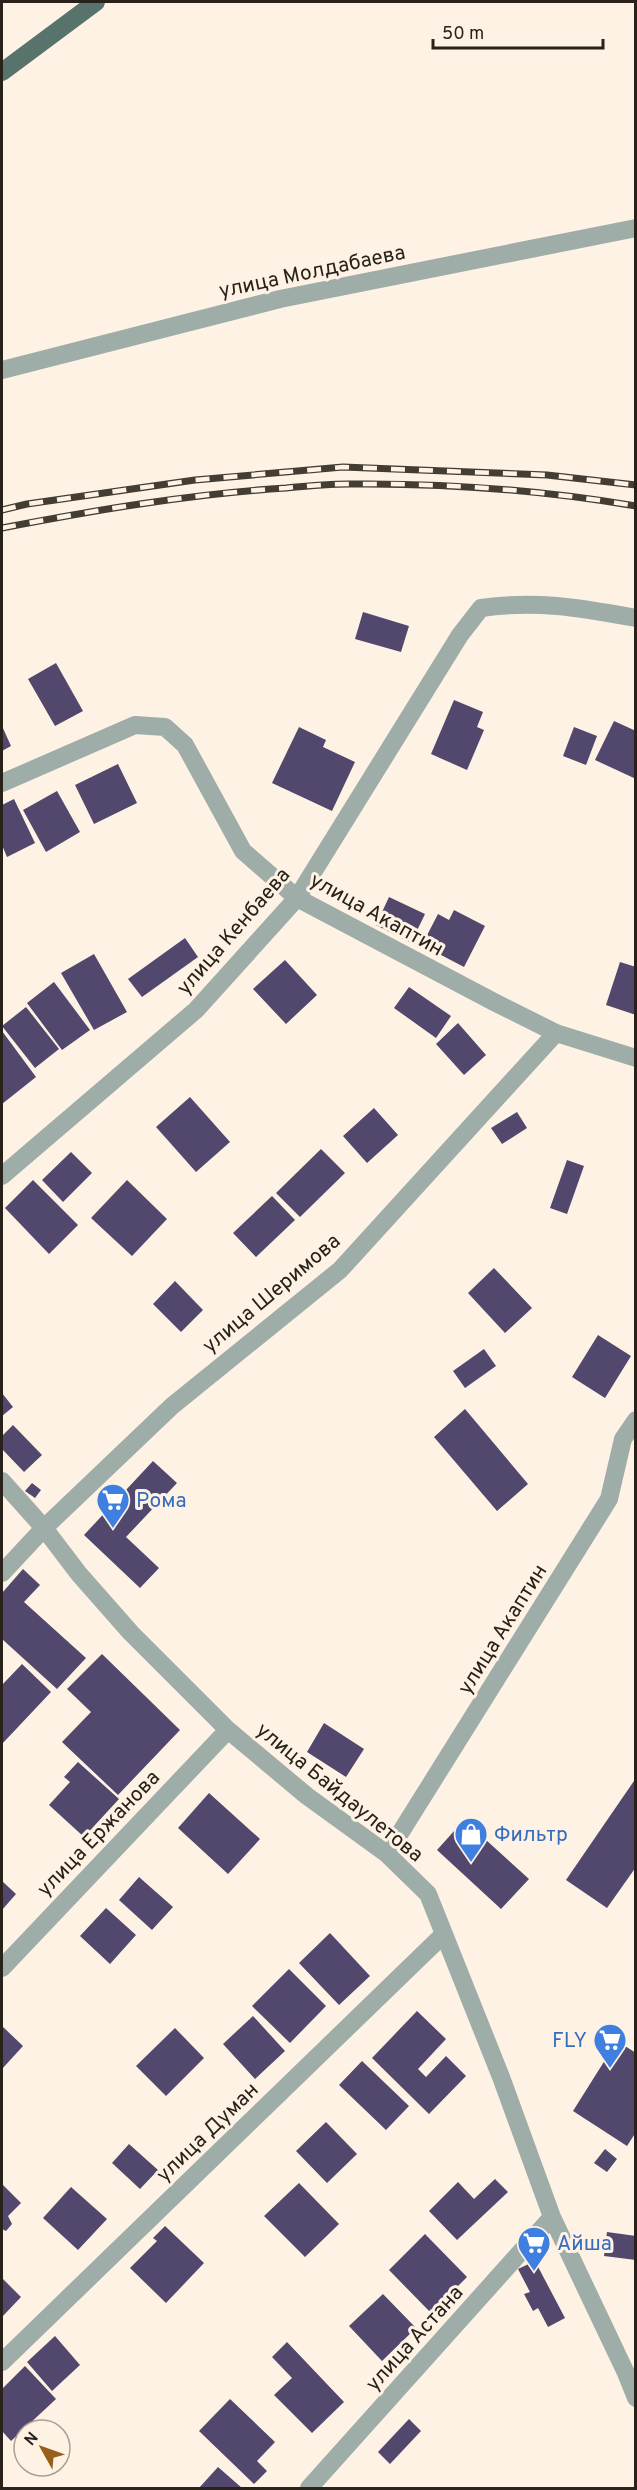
<svg xmlns="http://www.w3.org/2000/svg" width="637" height="2490" font-family="Overpass,sans-serif">
	<rect width="100%" height="100%" fill="#fef2e5"/>
	<path fill="#52476c" d="M 363,612 L 409,626 L 401,652 L 355,639 Z
		M 56,663 L 83,711 L 55,726 L 28,679 Z
		M 454,700 L 483,712 L 477,727 L 484,730 L 467,770 L 431,754 Z
		M 614,721 L 636,731 L 636,779 L 595,760 Z
		M 2,726 L 11,746 L 2,751 Z
		M 299,727 L 326,740 L 323,747 L 355,762 L 332,811 L 272,783 Z
		M 574,727 L 597,736 L 586,765 L 563,756 Z
		M 118,764 L 137,803 L 94,824 L 75,785 Z
		M 57,791 L 80,832 L 46,852 L 23,810 Z
		M 14,799 L 35,843 L 7,857 L 2,845 L 2,805 Z
		M 389,897 L 425,914 L 411,943 L 376,925 Z
		M 454,910 L 485,926 L 464,967 L 422,945 L 438,914 L 449,920 Z
		M 185,938 L 198,957 L 142,997 L 128,979 Z
		M 94,954 L 127,1012 L 94,1030 L 61,973 Z
		M 285,960 L 317,995 L 286,1024 L 253,989 Z
		M 620,962 L 636,967 L 636,1015 L 606,1005 Z
		M 54,982 L 90,1030 L 62,1050 L 27,1003 Z
		M 409,987 L 451,1016 L 436,1038 L 394,1008 Z
		M 26,1007 L 59,1049 L 35,1068 L 2,1026 Z
		M 458,1023 L 486,1055 L 464,1075 L 436,1044 Z
		M 2,1031 L 36,1077 L 2,1104 Z
		M 190,1097 L 230,1142 L 196,1172 L 156,1127 Z
		M 374,1108 L 398,1135 L 367,1163 L 343,1136 Z
		M 517,1112 L 527,1128 L 502,1144 L 491,1128 Z
		M 321,1149 L 345,1173 L 300,1217 L 276,1193 Z
		M 71,1152 L 92,1173 L 63,1202 L 42,1180 Z
		M 567,1160 L 584,1166 L 567,1214 L 550,1208 Z
		M 33,1180 L 78,1225 L 49,1254 L 5,1208 Z
		M 127,1180 L 167,1219 L 132,1256 L 91,1218 Z
		M 272,1196 L 295,1220 L 256,1257 L 233,1233 Z
		M 494,1268 L 532,1308 L 505,1333 L 468,1293 Z
		M 175,1281 L 203,1310 L 181,1332 L 153,1304 Z
		M 598,1335 L 631,1356 L 605,1398 L 572,1377 Z
		M 484,1349 L 496,1366 L 465,1388 L 453,1371 Z
		M 2,1393 L 13,1407 L 2,1416 Z
		M 465,1409 L 528,1484 L 497,1511 L 434,1437 Z
		M 13,1425 L 42,1455 L 24,1472 L 2,1449 L 2,1436 Z
		M 153,1461 L 177,1483 L 126,1537 L 159,1568 L 140,1588 L 84,1535 Z
		M 32,1483 L 41,1490 L 35,1498 L 25,1491 Z
		M 23,1569 L 40,1585 L 24,1602 L 86,1658 L 57,1689 L 2,1639 L 2,1593 Z
		M 102,1654 L 180,1730 L 118,1795 L 62,1742 L 91,1712 L 67,1689 Z
		M 22,1664 L 51,1692 L 2,1744 L 2,1685 Z
		M 324,1723 L 364,1749 L 346,1777 L 307,1752 Z
		M 78,1762 L 119,1799 L 84,1837 L 49,1805 L 70,1782 L 64,1777 Z
		M 636,1778 L 636,1867 L 607,1908 L 566,1880 Z
		M 209,1793 L 260,1839 L 228,1874 L 178,1828 Z
		M 464,1820 L 529,1879 L 501,1909 L 437,1850 Z
		M 139,1877 L 173,1907 L 152,1930 L 119,1900 Z
		M 2,1881 L 16,1894 L 2,1910 Z
		M 106,1908 L 136,1935 L 110,1964 L 80,1936 Z
		M 330,1933 L 370,1976 L 339,2005 L 299,1963 Z
		M 289,1969 L 326,2006 L 290,2043 L 252,2006 Z
		M 417,2011 L 446,2039 L 418,2069 L 426,2077 L 446,2056 L 466,2076 L 429,2114 L 372,2058 Z
		M 253,2016 L 285,2051 L 255,2079 L 223,2044 Z
		M 2,2026 L 23,2046 L 2,2069 Z
		M 175,2028 L 204,2058 L 166,2096 L 136,2066 Z
		M 617,2041 L 636,2053 L 636,2132 L 627,2146 L 573,2111 Z
		M 362,2061 L 409,2106 L 386,2130 L 339,2085 Z
		M 326,2122 L 357,2154 L 327,2183 L 296,2151 Z
		M 129,2144 L 158,2170 L 140,2189 L 112,2163 Z
		M 605,2149 L 617,2159 L 607,2172 L 594,2163 Z
		M 495,2179 L 508,2192 L 457,2240 L 429,2211 L 458,2182 L 474,2199 Z
		M 299,2183 L 339,2224 L 305,2257 L 264,2216 Z
		M 2,2184 L 21,2203 L 8,2216 L 12,2224 L 6,2231 L 2,2229 Z
		M 71,2187 L 107,2219 L 78,2250 L 43,2218 Z
		M 165,2226 L 204,2263 L 166,2303 L 130,2268 L 157,2241 L 153,2238 Z
		M 607,2232 L 636,2236 L 636,2260 L 604,2256 Z
		M 425,2234 L 467,2277 L 431,2313 L 389,2270 Z
		M 535,2261 L 565,2318 L 548,2327 L 538,2308 L 533,2311 L 524,2294 L 530,2292 L 518,2269 Z
		M 2,2278 L 21,2297 L 2,2317 Z
		M 383,2294 L 416,2328 L 382,2361 L 349,2326 Z
		M 55,2336 L 80,2365 L 52,2391 L 27,2362 Z
		M 287,2342 L 344,2402 L 312,2433 L 274,2395 L 292,2378 L 272,2357 Z
		M 25,2366 L 56,2399 L 11,2441 L 2,2431 L 2,2389 Z
		M 230,2399 L 275,2442 L 257,2461 L 267,2471 L 254,2484 L 199,2431 Z
		M 409,2419 L 421,2431 L 390,2464 L 378,2452 Z
		M 218,2467 L 242,2488 L 199,2488 Z"/>
	<g fill="none" stroke-linecap="round" stroke-linejoin="round">
		<path stroke="#9fada9" stroke-width="18" d="M 2,370 L 280,299 L 636,228
			M 2,783 L 135,725 L 165,727 L 185,745 L 243,851 L 297,898 L 494,1002 L 556,1033 L 636,1058
			M 2,1176 L 196,1010 L 297,898 L 460,635 L 481,608 C 538,600 580,608 636,618
			M 2,1481 L 44,1528 L 79,1574 L 131,1633 L 228,1730 L 307,1796 L 387,1854 L 428,1894 L 501,2077 L 552,2217 L 626,2373 L 636,2398
			M 2,1573 L 44,1528 L 172,1406 L 340,1270 L 556,1033
			M 387,1854 L 609,1499 L 623,1439 L 636,1420
			M 2,1968 L 228,1730
			M 2,2362 L 444,1934
			M 309,2488 L 552,2217"/>
		<path stroke="#58726c" stroke-width="18" d="M 2,72 L 96,2"/>
		<defs>
			<path id="rail" d="M 2,510 L 27,504 L 195,480 L 343,467 L 547,475 L 636,485
				M 2,528 C 96,510 190,494 286,488 C 307,486 328,484 349,484 C 444,483 542,490 636,506"/>
		</defs>
		<use href="#rail" stroke="#443d34" stroke-width="7"/>
		<use href="#rail" stroke="#fef2e5" stroke-width="4.5" stroke-dasharray="14" stroke-linecap="butt"/>
	</g>
	<defs>
		<symbol id="supermarket-pin" viewBox="-11 -11 22 30"><path d="M0 17L-7.5 6A9.5 9.5 0 1 1 7.5 6Z" fill="#3f7fe0" stroke="#fef2e5"/><path d="M-6-5.5h2.5l.6 2H6L4.5 2H-2.5L-4.4-4H-6ZM-1.5 3.2a1.3 1.3 0 1 0 .1 0ZM3 3.2a1.3 1.3 0 1 0 .1 0Z" fill="#fff"/></symbol>
		<symbol id="shop-pin" viewBox="-11 -11 22 30"><path d="M0 17L-7.5 6A9.5 9.5 0 1 1 7.5 6Z" fill="#3f7fe0" stroke="#fef2e5"/><path d="M-5-2.5h2.3a2.7 3.5 0 0 1 5.4 0H5L5.5 6h-11ZM-1.5-2.5h3a1.5 2.3 0 0 0-3 0Z" fill="#fff"/></symbol>
	</defs>
	<g fill-rule="evenodd">
		<use href="#supermarket-pin" x="94" y="1481" width="38" height="52"/>
		<use href="#shop-pin" x="452" y="1815" width="38" height="52"/>
		<use href="#supermarket-pin" x="591" y="2021" width="38" height="52"/>
		<use href="#supermarket-pin" x="515" y="2224" width="38" height="52"/>
	</g>
	<g text-anchor="middle" stroke-width="6" stroke-linejoin="round" paint-order="stroke">
		<g font-size="21" fill="#29221a" stroke="#fef2e5">
			<text transform="translate(312 271) rotate(-12)" y="7">улица Молдабаева</text>
			<text transform="translate(377 914) rotate(29)" y="7">улица Акаптин</text>
			<text transform="translate(233 931) rotate(-49)" y="7">улица Кенбаева</text>
			<text transform="translate(271 1293) rotate(-40)" y="7">улица Шеримова</text>
			<text transform="translate(502 1629) rotate(-58)" y="7">улица Акаптин</text>
			<text transform="translate(340 1792) rotate(39)" y="7">улица Байдаулетова</text>
			<text transform="translate(98 1833) rotate(-46)" y="7">улица Ержанова</text>
			<text transform="translate(207 2132) rotate(-44)" y="7">улица Думан</text>
			<text transform="translate(414 2338) rotate(-48)" y="7">улица Астана</text>
		</g>
		<g font-size="21" fill="#366cbe" stroke="#fef2e5" text-anchor="start">
			<text x="136" y="1507">Рома</text>
			<text x="494" y="1841">Фильтр</text>
			<text x="587" y="2047" text-anchor="end">FLY</text>
			<text x="557" y="2250">Айша</text>
		</g>
	</g>
	<rect width="637" height="2490" fill="none" stroke="#29221a" stroke-width="6"/>
	<g transform="translate(42 2448) rotate(310)"><circle r="28" fill="#fef2e5" stroke="#a99f94" stroke-width="1.5"/>
	<path d="M0-4.5L10 22L0 15L-10 22Z" fill="#975f1a"/>
	<text y="-9" font-size="16" font-weight="bold" text-anchor="middle" fill="#29221a">N</text>
	</g>
	<path d="M433 39v9h170v-9" fill="none" stroke="#29221a" stroke-width="3"/>
	<text x="442" y="39" font-size="18" fill="#29221a" stroke="#fef2e5" stroke-width="4.5" paint-order="stroke">50 m</text>
</svg>
